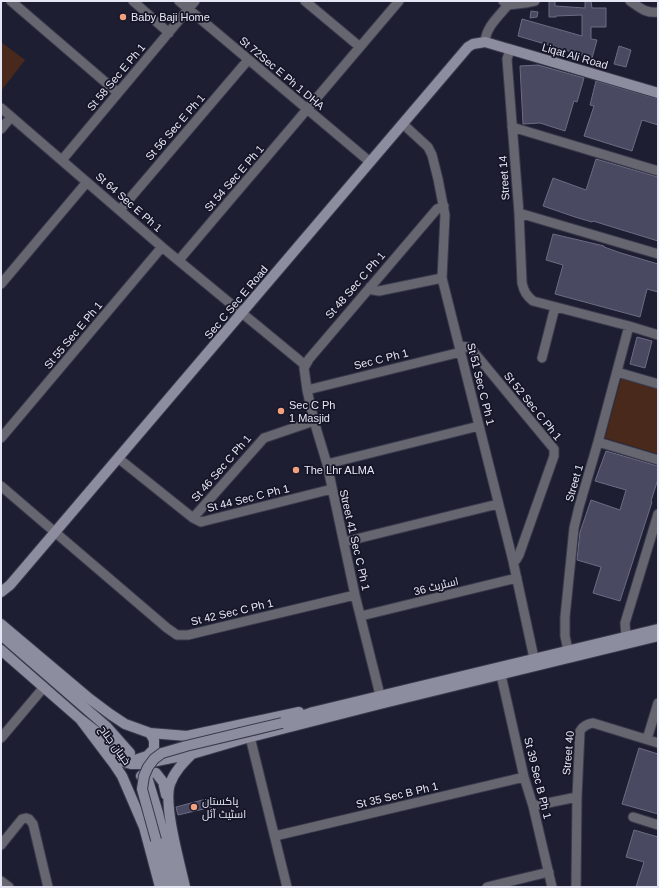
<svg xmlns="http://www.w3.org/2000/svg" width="659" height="888" font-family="Arial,Cairo,sans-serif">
	<rect width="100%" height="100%" fill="#1e1e32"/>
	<path fill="#48291b" d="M 1,42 L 25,60 L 1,91 Z
		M 622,375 L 658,386 L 658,454 L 605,438 Z"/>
	<path fill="#494a61" stroke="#6b6c84" d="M 549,1 L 555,1 L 555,6 L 585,8 L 585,1 L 591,1 L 592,8 L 606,8 L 606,27 L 591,27 L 591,39 L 597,40 L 592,58 L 518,36 L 522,19 L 582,36 L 582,15 L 556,16 L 556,17 L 549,17 Z
		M 531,11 L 538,12 L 537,17 L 530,18 Z
		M 619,46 L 631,50 L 626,67 L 614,64 Z
		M 538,65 L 584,78 L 577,102 L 574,101 L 565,131 L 540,123 L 523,124 L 520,66 Z
		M 596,81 L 658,99 L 658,125 L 642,120 L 632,151 L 584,136 L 594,106 L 590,105 Z
		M 596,159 L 658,177 L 658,241 L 593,221 L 592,222 L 575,217 L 543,206 L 553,178 L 586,190 Z
		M 553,234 L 604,246 L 604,247 L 621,253 L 658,264 L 658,292 L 647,289 L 640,317 L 555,294 L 563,265 L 546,260 Z
		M 637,337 L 652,341 L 645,368 L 630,364 Z
		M 606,451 L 658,466 L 658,479 L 651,501 L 652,502 L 620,601 L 593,593 L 601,567 L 577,560 L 580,532 L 591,500 L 620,510 L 626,490 L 595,481 Z
		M 639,748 L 658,754 L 658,814 L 622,804 Z
		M 210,798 L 212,807 L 178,815 L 176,807 Z
		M 634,830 L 658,837 L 658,887 L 636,887 L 644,862 L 626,857 Z"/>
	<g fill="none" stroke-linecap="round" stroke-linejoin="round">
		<defs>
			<path id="street" d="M 11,1 L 118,93
				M 133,1 L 169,33
				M 179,1 L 370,162
				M 305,1 L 360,47
				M 630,1 C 639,7 646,14 658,12
				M 525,3 L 535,1
				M 508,5 L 525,3 L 525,1
				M 485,42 C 486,27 498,17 508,5 L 503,1
				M 510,50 L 507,59 L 519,213 L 522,283 C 524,292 527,296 533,301 L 629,326 L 658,335
				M 1,108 L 162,247 L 305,365
				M 403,124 L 428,147 L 432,155 L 438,179 L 445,215 L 442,278 L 513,561 L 534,658
				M 512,127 L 658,171
				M 1,129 L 11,117
				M 62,160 L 195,1
				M 120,210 L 248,60
				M 519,213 L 658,254
				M 179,260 L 399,1
				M 1,284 L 87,182
				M 370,287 L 373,290 L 379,291 L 442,278
				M 459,346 L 468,347 L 473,351 L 554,449 L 554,456 L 519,555 L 516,560 L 513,561
				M 542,358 L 555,307
				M 617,372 L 658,384
				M 307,390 L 461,352
				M 1,438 L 162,247
				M 598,442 L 658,460
				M 118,458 L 193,518 L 201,522 L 332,489
				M 327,464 L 479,426
				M 1,486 L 167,628 L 177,635 L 188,635 L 355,595
				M 193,518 L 264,438 L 314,421
				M 344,542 L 498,504
				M 361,616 L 517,578
				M 626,637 L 625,623 L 658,514
				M 568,650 L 565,636 L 565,617 L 574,528 L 579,507 L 598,442 L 629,326
				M 501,675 L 524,777 L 533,806 L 552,887
				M 380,695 L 355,595 L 327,464 L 314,421 L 307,390 L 304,368 L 309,359 L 437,209 L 444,206
				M 250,737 L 287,887
				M 1,738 L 44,687
				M 647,739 L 658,703
				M 533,806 L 577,797
				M 633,817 L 658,825
				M 275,836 L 524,777
				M 1,845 L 22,819 L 26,818 L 29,819 L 33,824 L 48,887
				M 1,881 L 9,887
				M 487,887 L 549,872
				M 576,887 L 577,797 L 580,731 C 583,726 587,724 593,723 L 658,743"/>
			<path id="secondary" d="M 1,592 L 10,585 L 468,47 L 473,44 L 485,42 L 658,93
				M 1,624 L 90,699 L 110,714 L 125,724 L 150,733 L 187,736 L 299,712
				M 1,635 L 107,727 L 130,753
				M 1,650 L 80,719 L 114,764 L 122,776 L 144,827 L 160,887
				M 80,719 L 107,740 L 124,762 L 131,764 L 142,764 L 192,754 L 250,737 L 380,704 L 658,636
				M 282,723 L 313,712 L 658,629
				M 135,760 L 147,756 L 154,749 L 154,740 L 150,733
				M 141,776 L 146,772 L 156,773 L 163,782 L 166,795
				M 147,777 L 158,813 L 176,887
				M 156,840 L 168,887
				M 185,887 C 180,864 163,805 170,784 C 174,772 183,763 192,754"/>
		</defs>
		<use href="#street" stroke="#3a3a4d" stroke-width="11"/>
		<use href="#secondary" stroke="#3a3a4d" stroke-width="12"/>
		<use href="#street" stroke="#656670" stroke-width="9"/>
		<use href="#secondary" stroke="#8c8d9e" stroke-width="10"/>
		<defs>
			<path id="secondary-bridge" d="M 156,840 L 142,789 L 144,776 L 148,767 L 154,759 L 162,753 L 186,746 L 282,723"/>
		</defs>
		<use href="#secondary-bridge" stroke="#3a3a4d" stroke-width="12" stroke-linecap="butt"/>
		<use href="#secondary-bridge" stroke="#8c8d9e" stroke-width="10"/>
	</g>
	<g fill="#f1a17d" stroke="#151528" stroke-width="1.5">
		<circle cx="123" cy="17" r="4"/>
		<circle cx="281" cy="411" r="4"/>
		<circle cx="296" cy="470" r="4"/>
		<circle cx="194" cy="807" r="4"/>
	</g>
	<g text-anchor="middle" stroke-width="3.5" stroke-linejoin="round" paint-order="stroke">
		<g font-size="11" fill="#e6e7f4" stroke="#151528" text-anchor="start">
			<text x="131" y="21">Baby Baji Home</text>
			<text x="289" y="409">Sec C Ph<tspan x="289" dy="13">1 Masjid</tspan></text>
			<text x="304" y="474">The Lhr ALMA</text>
			<text x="202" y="805">پاکستان<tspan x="202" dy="13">اسٹیٹ آئل</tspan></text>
		</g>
		<g font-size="11" fill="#e6e7f4" stroke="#151528">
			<text transform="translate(575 56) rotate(16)" y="4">Liqat Ali Road</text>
			<text transform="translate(282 73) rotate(40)" y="4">St 72Sec E Ph 1 DHA</text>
			<text transform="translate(116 77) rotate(-50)" y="4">St 58 Sec E Ph 1</text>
			<text transform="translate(175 127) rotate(-49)" y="4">St 56 Sec E Ph 1</text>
			<text transform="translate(234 178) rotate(-49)" y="4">St 54 Sec E Ph 1</text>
			<text transform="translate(504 178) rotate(-94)" y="4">Street 14</text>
			<text transform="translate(129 202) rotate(41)" y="4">St 64 Sec E Ph 1</text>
			<text transform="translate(355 285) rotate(-49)" y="4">St 48 Sec C Ph 1</text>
			<text transform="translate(236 302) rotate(-50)" y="4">Sec C Sec E Road</text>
			<text transform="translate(73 335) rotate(-50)" y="4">St 55 Sec E Ph 1</text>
			<text transform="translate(381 359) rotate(-14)" y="4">Sec C Ph 1</text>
			<text transform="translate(481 384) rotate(76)" y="4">St 51 Sec C Ph 1</text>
			<text transform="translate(533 406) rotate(51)" y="4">St 52 Sec C Ph 1</text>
			<text transform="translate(221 468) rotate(-49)" y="4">St 46 Sec C Ph 1</text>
			<text transform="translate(574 483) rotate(-74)" y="4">Street 1</text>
			<text transform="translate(248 498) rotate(-14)" y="4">St 44 Sec C Ph 1</text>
			<text transform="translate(355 540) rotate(77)" y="4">Street 41 Sec C Ph 1</text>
			<text transform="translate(436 586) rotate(-14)" y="4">اسٹریٹ 36</text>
			<text transform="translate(232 612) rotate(-13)" y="4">St 42 Sec C Ph 1</text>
			<text transform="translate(115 745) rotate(54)" y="4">خیبان جناح</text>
			<text transform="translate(568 753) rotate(-85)" y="4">Street 40</text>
			<text transform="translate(538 778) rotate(76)" y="4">St 39 Sec B Ph 1</text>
			<text transform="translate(397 795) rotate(-13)" y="4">St 35 Sec B Ph 1</text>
		</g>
	</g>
	<rect width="659" height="888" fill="none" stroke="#e6e7f4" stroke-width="4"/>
</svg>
